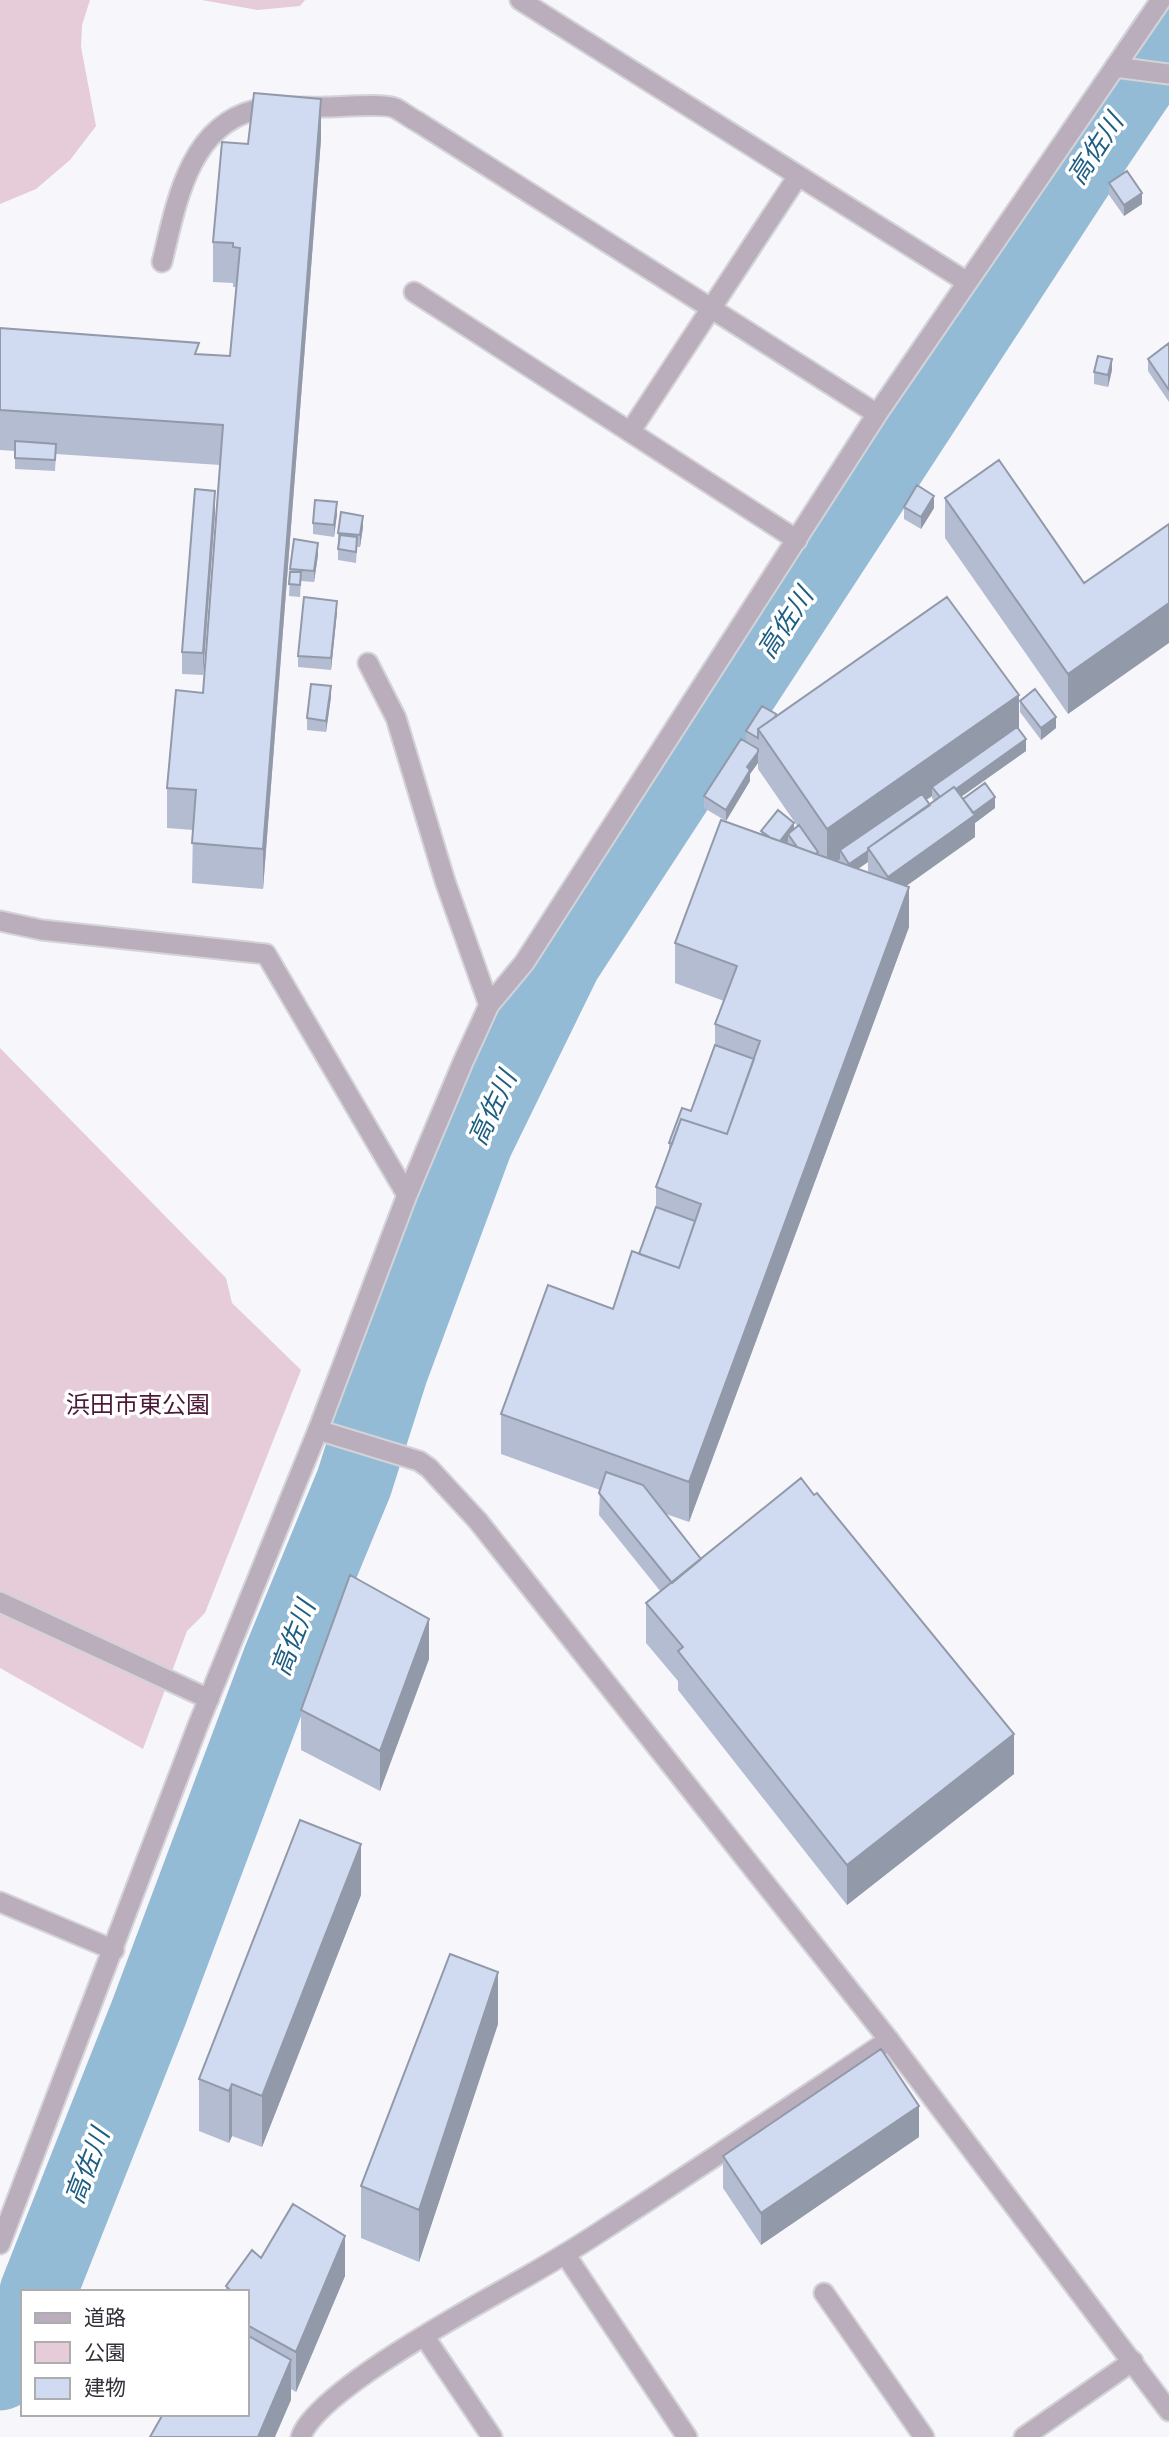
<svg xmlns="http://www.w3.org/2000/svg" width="1169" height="2437" font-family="Rubik,'Noto Sans JP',sans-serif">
	<rect width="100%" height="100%" fill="#f7f6fb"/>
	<path fill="#e6cbd9" d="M 0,0 L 90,0 L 82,25 L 81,47 L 96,126 L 70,160 L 36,189 L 0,204 Z
		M 202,0 L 305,0 L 300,6 L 257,10 Z
		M 0,1048 L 226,1278 L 232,1303 L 301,1370 L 205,1613 L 187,1631 L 143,1749 L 0,1668 Z"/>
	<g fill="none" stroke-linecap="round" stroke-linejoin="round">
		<path stroke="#94bbd5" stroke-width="77" d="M 38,2292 L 149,2012 L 281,1660 L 354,1483 L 390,1370 L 475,1141 L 563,961 L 1080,168 L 1169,36
			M 0,2372 L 23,2329"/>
		<defs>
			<path id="service" d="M 1115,67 L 1169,74
				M 162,262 C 176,205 188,127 255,110 C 277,105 303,108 325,107 C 340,107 384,103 395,108 C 403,112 410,118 418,122
				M 0,1602 L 209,1699"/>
			<path id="minor" d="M 520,0 L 967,282
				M 418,122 L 877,414
				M 414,292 L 797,540
				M 630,432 L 798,176
				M 368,663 L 396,718 L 445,881 L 489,1005
				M 0,921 L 42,930 L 266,954 L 407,1195
				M 318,1430 L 407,1195 L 463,1062 L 489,1005 L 524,963 L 877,414 L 1161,0
				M 0,1902 L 114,1950
				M 565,2254 L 687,2437
				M 824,2293 L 924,2437
				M 424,2336 L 492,2437
				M 301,2437 C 316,2391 477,2305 524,2278 C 552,2262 579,2246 606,2228 C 701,2167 795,2103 889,2040
				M 1024,2437 L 1133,2361"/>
			<path id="tertiary" d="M 0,2244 L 198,1725 L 318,1430 L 419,1461 L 429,1468 L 478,1521 L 889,2040 L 1169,2411"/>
		</defs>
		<use href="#service" stroke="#d4d3d8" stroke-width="23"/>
		<use href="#minor" stroke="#d4d3d8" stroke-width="23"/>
		<use href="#tertiary" stroke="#d4d3d8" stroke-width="23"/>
		<use href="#service" stroke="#baaebd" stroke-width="19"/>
		<use href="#minor" stroke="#baaebd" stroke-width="19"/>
		<use href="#tertiary" stroke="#baaebd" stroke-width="19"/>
	</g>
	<path fill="#b3bcd0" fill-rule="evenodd" d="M 321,139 L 263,889 L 192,883 L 193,830 L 167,828 L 167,788 L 203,693 L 220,465 L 56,454 L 55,471 L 15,469 L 15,451 L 0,450 L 0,328 L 199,355 L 230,356 L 236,287 L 233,287 L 233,283 L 213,282 L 213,242 L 248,144 Z
		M 1109,183 L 1142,204 L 1124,216 L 1109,195 Z
		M 1169,343 L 1169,402 L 1148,371 L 1148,359 Z
		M 1112,370 L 1108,387 L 1094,384 L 1094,372 Z
		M 945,498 L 1084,583 L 1068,714 L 945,538 Z
		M 904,507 L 934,508 L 921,529 L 904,519 Z
		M 215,513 L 203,675 L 182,674 L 182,652 Z
		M 337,514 L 334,537 L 313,534 L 313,523 Z
		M 363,527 L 360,547 L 357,547 L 356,563 L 338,560 L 338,533 Z
		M 318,555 L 314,582 L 301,581 L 300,597 L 289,596 L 290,569 Z
		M 337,612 L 331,670 L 298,667 L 298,656 Z
		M 331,697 L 326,732 L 307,730 L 307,718 Z
		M 1020,701 L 1056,728 L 1041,740 L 1020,712 Z
		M 776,716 L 1019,729 L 1026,751 L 961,797 L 963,799 L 995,808 L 975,823 L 975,837 L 906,886 L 909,927 L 689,1522 L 666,1514 L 701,1559 L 1014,1774 L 847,1905 L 678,1690 L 678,1681 L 646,1643 L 646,1603 L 661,1592 L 599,1515 L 600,1490 L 501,1454 L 501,1414 L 613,1309 L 639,1254 L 656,1208 L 656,1187 L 669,1150 L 669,1143 L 691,1111 L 715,1045 L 715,1024 L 724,1001 L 675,983 L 675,943 L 761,834 L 761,831 L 794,829 L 798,827 L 758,769 L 758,763 L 750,774 L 750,781 L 726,821 L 704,808 L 704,796 L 746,742 L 746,731 ZM 932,796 L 932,798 L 934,801 L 930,805 L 926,800 ZM 868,862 L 868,871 L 870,873 L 858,869 Z
		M 429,1659 L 380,1791 L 301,1750 L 301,1710 Z
		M 361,1895 L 262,2147 L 232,2136 L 229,2143 L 199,2131 L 199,2079 Z
		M 498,2024 L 419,2262 L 361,2238 L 361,2186 Z
		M 919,2137 L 761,2245 L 723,2188 L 723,2156 Z
		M 261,2258 L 345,2276 L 296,2392 L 291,2389 L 291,2400 L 247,2414 L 247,2292 L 226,2292 L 226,2286 Z"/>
	<path fill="#9299a9" d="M 321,99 L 321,139 L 263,889 L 263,849 Z
		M 1142,193 L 1142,204 L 1124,216 L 1124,205 Z
		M 1112,359 L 1112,370 L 1108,387 L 1108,375 Z
		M 215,491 L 215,513 L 203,675 L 203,653 Z
		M 934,496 L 934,508 L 921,529 L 921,517 Z
		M 337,502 L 337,514 L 334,537 L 334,525 Z
		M 363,516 L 363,527 L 360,547 L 360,535 Z
		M 318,543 L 318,555 L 314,582 L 314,571 Z
		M 337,601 L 337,612 L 331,670 L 331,658 Z
		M 1169,603 L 1169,643 L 1068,714 L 1068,674 Z
		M 331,686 L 331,697 L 326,732 L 326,721 Z
		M 1019,695 L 1019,735 L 932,787 L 932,796 L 844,857 L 840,850 L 840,859 L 827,869 L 827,829 Z
		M 1056,717 L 1056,728 L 1041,740 L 1041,728 Z
		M 1026,739 L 1026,751 L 941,811 L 941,799 Z
		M 758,752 L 758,763 L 750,774 L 750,781 L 726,821 L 726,810 L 747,767 Z
		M 995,797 L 995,808 L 975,823 L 975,837 L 888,899 L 888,877 Z
		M 794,823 L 794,834 L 788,834 L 788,842 L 778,854 L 778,843 Z
		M 868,851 L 868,862 L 849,875 L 849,864 Z
		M 909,887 L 909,927 L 689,1522 L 689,1482 Z
		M 429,1619 L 429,1659 L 380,1791 L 380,1751 Z
		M 1014,1734 L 1014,1774 L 847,1905 L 847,1865 Z
		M 361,1844 L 361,1895 L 262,2147 L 262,2096 Z
		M 498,1972 L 498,2024 L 419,2262 L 419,2210 Z
		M 232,2084 L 232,2136 L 229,2143 L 229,2091 Z
		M 919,2106 L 919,2137 L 761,2245 L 761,2213 Z
		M 345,2236 L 345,2276 L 296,2392 L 296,2352 Z
		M 291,2360 L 291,2400 L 275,2437 L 258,2437 Z"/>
	<path fill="#d0dbf2" stroke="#9299a9" stroke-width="2" d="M 254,93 L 321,99 L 263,849 L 192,843 L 196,790 L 167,788 L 176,690 L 203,693 L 223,425 L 0,410 L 0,328 L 199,343 L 195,354 L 230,356 L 240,248 L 233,247 L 233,243 L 213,242 L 222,142 L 248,144 Z
		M 1127,171 L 1142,193 L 1124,205 L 1109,183 Z
		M 1169,343 L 1169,390 L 1148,359 Z
		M 1098,356 L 1112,359 L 1108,375 L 1094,372 Z
		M 15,441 L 56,444 L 55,460 L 15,458 Z
		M 999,460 L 1084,583 L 1169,524 L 1169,603 L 1068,674 L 945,498 Z
		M 917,485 L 934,496 L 921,517 L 904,507 Z
		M 195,489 L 215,491 L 203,653 L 182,652 Z
		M 315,500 L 337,502 L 334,525 L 313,523 Z
		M 341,512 L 363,516 L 360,535 L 338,533 Z
		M 340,535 L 357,537 L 356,552 L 338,549 Z
		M 294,539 L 318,543 L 314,571 L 290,569 Z
		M 290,572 L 301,572 L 300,585 L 289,584 Z
		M 304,597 L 337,601 L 331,658 L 298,656 Z
		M 947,597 L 1019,695 L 827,829 L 758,729 Z
		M 311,684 L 331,686 L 326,721 L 307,718 Z
		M 1035,689 L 1056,717 L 1041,728 L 1020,701 Z
		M 762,706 L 776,714 L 775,717 L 758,729 L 758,738 L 746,731 Z
		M 1017,727 L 1026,739 L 956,789 L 954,787 L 940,797 L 932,787 Z
		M 741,739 L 758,749 L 758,752 L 747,767 L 750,770 L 726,810 L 704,796 Z
		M 985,783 L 995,797 L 973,813 L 963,799 Z
		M 954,787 L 975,815 L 888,877 L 868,848 Z
		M 922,794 L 930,805 L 868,848 L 868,851 L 849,864 L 840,850 Z
		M 778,810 L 794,823 L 780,841 L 771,838 L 761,831 Z
		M 721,820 L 909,887 L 689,1482 L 501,1414 L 548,1285 L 613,1309 L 632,1251 L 679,1268 L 701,1204 L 656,1187 L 681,1119 L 727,1134 L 760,1041 L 715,1024 L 737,966 L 675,943 Z
		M 799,825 L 818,852 L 816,854 L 797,847 L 788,834 Z
		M 715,1045 L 754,1059 L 727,1134 L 681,1119 L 672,1144 L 669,1143 L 682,1108 L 691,1111 Z
		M 656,1207 L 695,1221 L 679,1268 L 639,1254 Z
		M 606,1472 L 643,1485 L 701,1559 L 672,1583 L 599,1493 Z
		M 801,1478 L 814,1495 L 817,1493 L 1014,1734 L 847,1865 L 678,1651 L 683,1647 L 646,1603 Z
		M 350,1575 L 429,1619 L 380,1751 L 301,1710 Z
		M 300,1820 L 361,1844 L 262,2096 L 232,2084 L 229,2091 L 199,2079 Z
		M 450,1954 L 498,1972 L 419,2210 L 361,2186 Z
		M 881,2049 L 919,2106 L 761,2213 L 723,2156 Z
		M 293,2204 L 345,2236 L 296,2352 L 247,2325 L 247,2292 L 232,2292 L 226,2286 L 252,2250 L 261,2258 Z
		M 247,2335 L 291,2360 L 258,2437 L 150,2437 L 163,2414 L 247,2414 Z"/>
	<g text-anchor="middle" stroke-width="7" stroke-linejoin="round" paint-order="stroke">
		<g font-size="24" fill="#4c1a39" stroke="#fff">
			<text x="138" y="1413">浜田市東公園</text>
		</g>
		<g font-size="26" font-style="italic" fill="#1d5e82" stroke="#fff">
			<text transform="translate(1095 149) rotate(-57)" y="9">高佐川</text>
			<text transform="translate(785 623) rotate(-57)" y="9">高佐川</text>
			<text transform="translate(492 1108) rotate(-65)" y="9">高佐川</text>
			<text transform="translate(293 1638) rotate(-69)" y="9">高佐川</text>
			<text transform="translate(87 2166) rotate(-69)" y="9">高佐川</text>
		</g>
	</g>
	<rect x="21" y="2290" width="228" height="126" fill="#ffffff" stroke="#adadb0" stroke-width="2"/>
	<rect x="35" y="2313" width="35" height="10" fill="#baaebd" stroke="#adadb0" stroke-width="2"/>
	<text x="84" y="2325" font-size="21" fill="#32313a">道路</text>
	<rect x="35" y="2342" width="35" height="21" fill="#e6cbd9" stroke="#adadb0" stroke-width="2"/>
	<text x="84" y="2360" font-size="21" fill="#32313a">公園</text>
	<rect x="35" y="2378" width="35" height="21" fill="#d0dbf2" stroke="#adadb0" stroke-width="2"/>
	<text x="84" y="2395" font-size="21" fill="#32313a">建物</text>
</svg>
